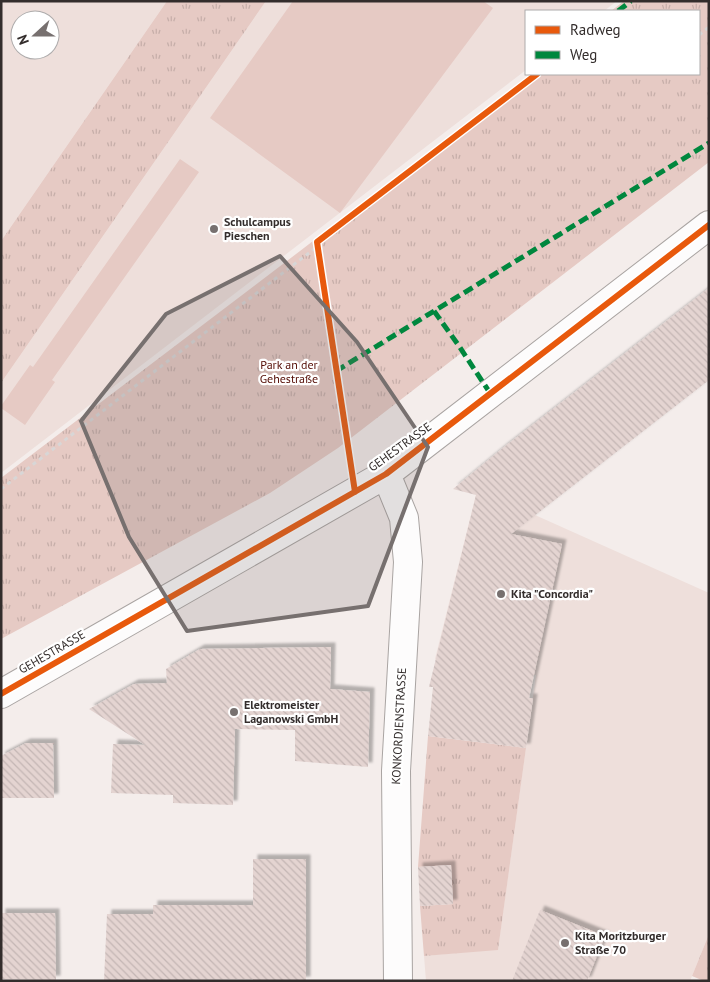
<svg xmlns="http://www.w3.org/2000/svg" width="710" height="982" font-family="'PT Sans',sans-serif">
	<defs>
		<pattern id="grass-tufts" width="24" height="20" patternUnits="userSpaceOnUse" patternTransform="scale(1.25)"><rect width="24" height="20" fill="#e6cac4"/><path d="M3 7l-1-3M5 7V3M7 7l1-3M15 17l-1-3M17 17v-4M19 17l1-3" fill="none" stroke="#c6aea9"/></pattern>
		<pattern id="building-back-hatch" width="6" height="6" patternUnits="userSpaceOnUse" patternTransform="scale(1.25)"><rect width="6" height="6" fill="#e4d4d1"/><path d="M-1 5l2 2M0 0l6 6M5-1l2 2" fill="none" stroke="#c4b6b4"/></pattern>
		<filter id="shadow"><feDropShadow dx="4.5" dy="-4.5" stdDeviation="1" flood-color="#0004"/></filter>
	</defs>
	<rect width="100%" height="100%" fill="#f4edeb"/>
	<path fill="#eedfdb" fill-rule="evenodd" d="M 1,1 L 167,1 L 1,241 ZM 20,20 L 50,20 L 50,50 L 20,50 Z
		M 266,1 L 617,1 L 604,11 L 526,11 L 526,70 L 1,473 L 1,383 Z
		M 476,495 L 535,515 L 709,593 L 709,934 L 690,981 L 426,981 L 424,956 L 498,949 L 536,675 L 435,659 Z"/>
	<path fill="url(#grass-tufts)" d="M 167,1 L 266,1 L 1,383 L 1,241 Z
		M 624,1 L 709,1 L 709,162 L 338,448 L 270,493 L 1,639 L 1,478 L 300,251 L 530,74 L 699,74 L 699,11 L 611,11 Z
		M 428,736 L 526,748 L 498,950 L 424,956 L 420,906 L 453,904 L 451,865 L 418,867 Z
		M 709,934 L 709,981 L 704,981 L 692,976 Z"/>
	<path fill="#e6cac4" d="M 293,1 L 483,1 L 493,8 L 340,213 L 210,118 Z
		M 180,159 L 199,172 L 52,380 L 55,382 L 25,425 L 1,408 L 1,406 L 30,365 L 33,367 Z"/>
	<path fill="url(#building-back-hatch)" filter="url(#shadow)" d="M 709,288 L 709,380 L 511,534 L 562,544 L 529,698 L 533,698 L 526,748 L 428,736 L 433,687 L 429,687 L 476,495 L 453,489 L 504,447 Z
		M 331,647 L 330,689 L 370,692 L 368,767 L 295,761 L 295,730 L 235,729 L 233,805 L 173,803 L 173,795 L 111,793 L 113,744 L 145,745 L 89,709 L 134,684 L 167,683 L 166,669 L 200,649 Z
		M 26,743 L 53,743 L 54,798 L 1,798 L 1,756 Z
		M 253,859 L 306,859 L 306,981 L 253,981 L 253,979 L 104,981 L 107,914 L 153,914 L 153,905 L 253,905 Z
		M 451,865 L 453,904 L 420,906 L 418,867 Z
		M 540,910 L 605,936 L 587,981 L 512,981 Z
		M 1,913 L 55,913 L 56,980 L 1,979 Z"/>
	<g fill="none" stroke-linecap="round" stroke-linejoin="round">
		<defs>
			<path id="street" d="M 386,474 L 404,518 L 408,562 L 396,771 L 398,981
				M 1,694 L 386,474 L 709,225"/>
		</defs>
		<use href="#street" stroke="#a9a4a2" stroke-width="30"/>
		<path stroke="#d8d6d6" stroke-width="3" stroke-dasharray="4 4" stroke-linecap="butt" d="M 699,35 L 709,27
			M 1,489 L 318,246"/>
		<use href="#street" stroke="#fdfcfc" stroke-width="28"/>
		<path stroke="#00873e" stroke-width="5" stroke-dasharray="10 5" stroke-linecap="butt" d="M 618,11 L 631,1
			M 434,311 L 459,346 L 490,393
			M 336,371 L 709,143"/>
		<defs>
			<path id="cycleway" d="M 355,492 L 317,242 L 537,74
				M 1,694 L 386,474 L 709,225"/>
		</defs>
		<use href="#cycleway" stroke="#fff" stroke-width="9"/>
		<use href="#cycleway" stroke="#e8590c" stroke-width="6"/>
	</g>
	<path fill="#77706f" fill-opacity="0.2" stroke="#77706f" stroke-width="4" stroke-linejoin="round" d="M 280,256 L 357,342 L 428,447 L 368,606 L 187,631 L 129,537 L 81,421 L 166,314 Z"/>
	<g fill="#77706f" stroke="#fff" stroke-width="2">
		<circle cx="214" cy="229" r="5"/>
		<circle cx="501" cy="594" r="5"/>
		<circle cx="234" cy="712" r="5"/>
		<circle cx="565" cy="943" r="5"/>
	</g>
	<g text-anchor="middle" stroke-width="4.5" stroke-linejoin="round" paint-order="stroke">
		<g font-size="12" font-weight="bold" fill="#332d2c" stroke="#fff" text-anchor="start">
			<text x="224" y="226">Schulcampus<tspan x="224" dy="14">Pieschen</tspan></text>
			<text x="511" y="598">Kita "Concordia"</text>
			<text x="244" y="709">Elektromeister<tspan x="244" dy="14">Laganowski GmbH</tspan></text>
			<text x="575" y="940">Kita Moritzburger<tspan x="575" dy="14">Straße 70</tspan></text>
		</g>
		<g font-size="12" fill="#540c04" stroke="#fff">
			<text x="289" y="369">Park an der<tspan x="289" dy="14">Gehestraße</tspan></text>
		</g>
		<g font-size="12" fill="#332d2c" stroke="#fff">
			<text transform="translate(400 447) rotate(-36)" y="4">GEHESTRASSE</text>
			<text transform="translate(52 652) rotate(-30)" y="4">GEHESTRASSE</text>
			<text transform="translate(399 726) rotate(-87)" y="4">KONKORDIENSTRASSE</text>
		</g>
	</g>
	<rect width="710" height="982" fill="none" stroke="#332d2c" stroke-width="5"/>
	<rect x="525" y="10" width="175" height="65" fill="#ffffff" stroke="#adabab"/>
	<rect x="535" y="26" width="25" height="8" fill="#e8590c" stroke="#adabab"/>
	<text x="570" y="35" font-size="15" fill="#332d2c">Radweg</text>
	<rect x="535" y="51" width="25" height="8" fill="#00873e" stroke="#adabab"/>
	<text x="570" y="60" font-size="15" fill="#332d2c">Weg</text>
	<g transform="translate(35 35) rotate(249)"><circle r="24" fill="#ffffff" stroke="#adabab"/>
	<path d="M0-4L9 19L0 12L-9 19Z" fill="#77706f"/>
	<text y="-8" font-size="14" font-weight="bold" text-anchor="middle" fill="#332d2c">N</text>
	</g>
</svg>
